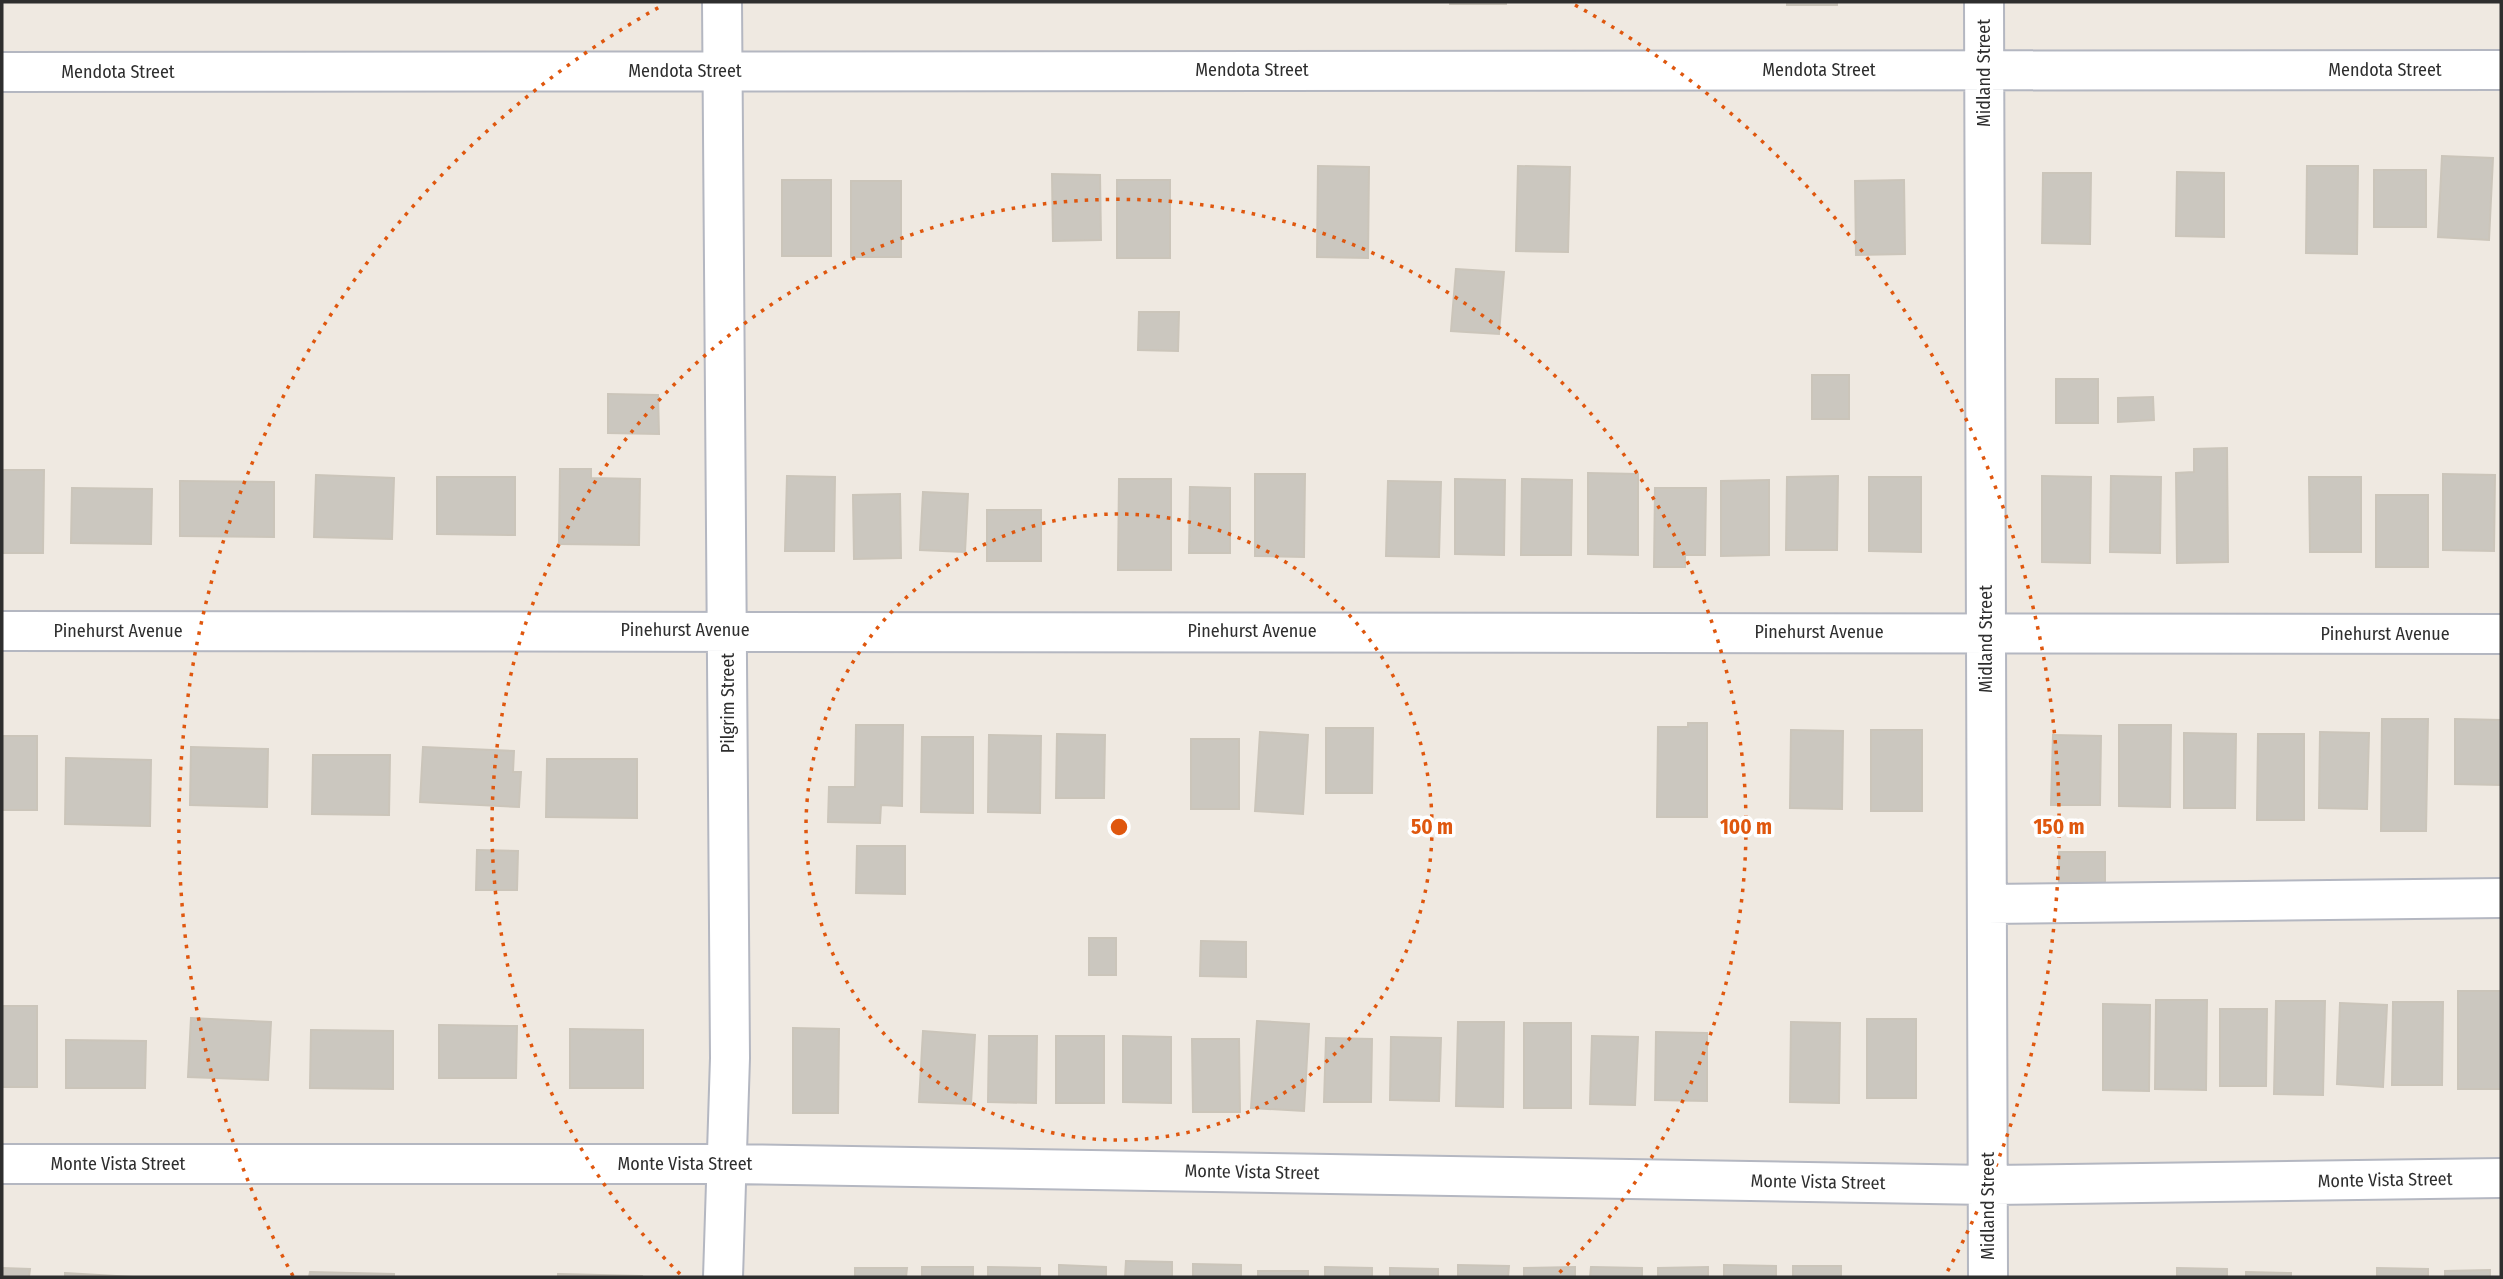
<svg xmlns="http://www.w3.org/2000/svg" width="2503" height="1279" font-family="'Fira Sans Condensed',sans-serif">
	<rect width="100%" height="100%" fill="#efe9e1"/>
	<path fill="#cbc7bf" stroke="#cbc5ba" stroke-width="2" d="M 1450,2 L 1506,2 L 1506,4 L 1450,4 Z
		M 1787,2 L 1837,2 L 1837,5 L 1787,5 Z
		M 2442,156 L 2493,158 L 2489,240 L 2438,237 Z
		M 1318,166 L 1369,167 L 1368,258 L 1317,257 Z
		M 1518,166 L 1570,167 L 1568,252 L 1516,251 Z
		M 2307,166 L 2358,166 L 2357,254 L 2306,253 Z
		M 2374,170 L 2426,170 L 2426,227 L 2374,227 Z
		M 2177,172 L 2224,173 L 2224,237 L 2176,236 Z
		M 2043,173 L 2091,173 L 2090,244 L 2042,243 Z
		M 1052,174 L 1100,175 L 1101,240 L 1053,241 Z
		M 782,180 L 831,180 L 831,256 L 782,256 Z
		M 1117,180 L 1170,180 L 1170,258 L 1117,258 Z
		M 1904,180 L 1905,254 L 1856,255 L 1855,181 Z
		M 851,181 L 901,181 L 901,257 L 851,257 Z
		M 1456,269 L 1504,272 L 1499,334 L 1451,331 Z
		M 1139,312 L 1179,312 L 1178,351 L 1138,350 Z
		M 1812,375 L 1849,375 L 1849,419 L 1812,419 Z
		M 2056,379 L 2098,379 L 2098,423 L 2056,423 Z
		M 608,394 L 658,395 L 659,434 L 608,433 Z
		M 2153,397 L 2154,420 L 2118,422 L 2118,398 Z
		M 2227,448 L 2228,562 L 2177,563 L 2176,473 L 2194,472 L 2194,449 Z
		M 560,469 L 591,469 L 591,478 L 640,479 L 639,545 L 559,544 Z
		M 2,470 L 44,470 L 43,553 L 2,553 Z
		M 1588,473 L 1638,474 L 1638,555 L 1588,554 Z
		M 1255,474 L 1305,474 L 1304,557 L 1255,556 Z
		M 2443,474 L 2495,475 L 2494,551 L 2443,550 Z
		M 316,475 L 394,478 L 392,539 L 314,537 Z
		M 787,476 L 835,477 L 834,551 L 785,551 Z
		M 1838,476 L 1837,550 L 1786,550 L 1787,477 Z
		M 2042,476 L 2091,477 L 2090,563 L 2042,562 Z
		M 2111,476 L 2161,477 L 2160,553 L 2110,552 Z
		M 437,477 L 515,477 L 515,535 L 437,534 Z
		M 1869,477 L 1921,477 L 1921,552 L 1869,551 Z
		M 2309,477 L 2361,477 L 2361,552 L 2310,552 Z
		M 1119,479 L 1171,479 L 1171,570 L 1118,570 Z
		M 1455,479 L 1505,480 L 1504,555 L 1455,554 Z
		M 1522,479 L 1572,480 L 1571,555 L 1521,555 Z
		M 1769,480 L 1769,555 L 1721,556 L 1721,481 Z
		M 180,481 L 274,482 L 274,537 L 180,536 Z
		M 1388,481 L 1441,482 L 1439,557 L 1386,556 Z
		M 1190,487 L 1230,488 L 1230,553 L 1189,553 Z
		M 72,488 L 152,489 L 151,544 L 71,543 Z
		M 1655,488 L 1706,488 L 1705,555 L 1685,555 L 1685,567 L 1654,567 Z
		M 923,492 L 968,494 L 965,552 L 920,550 Z
		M 900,494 L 901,558 L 854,559 L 853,495 Z
		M 2376,495 L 2428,495 L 2428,567 L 2376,567 Z
		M 987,510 L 1041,510 L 1041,561 L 987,561 Z
		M 2382,719 L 2428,719 L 2426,831 L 2381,831 Z
		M 2455,719 L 2501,720 L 2501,785 L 2455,784 Z
		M 1688,723 L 1707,723 L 1707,817 L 1657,817 L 1658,727 L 1688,727 Z
		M 856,725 L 903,725 L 902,806 L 881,805 L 880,823 L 828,822 L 829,787 L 855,787 Z
		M 2119,725 L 2171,725 L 2170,807 L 2119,806 Z
		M 1326,728 L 1373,728 L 1372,793 L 1326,793 Z
		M 1791,730 L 1843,731 L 1842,809 L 1790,808 Z
		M 1871,730 L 1922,730 L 1922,811 L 1871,811 Z
		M 1260,732 L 1308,735 L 1303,814 L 1255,811 Z
		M 2320,732 L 2369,733 L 2367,809 L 2319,808 Z
		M 2184,733 L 2236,734 L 2235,808 L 2184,808 Z
		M 1057,734 L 1105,735 L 1104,798 L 1056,798 Z
		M 2258,734 L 2304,734 L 2304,820 L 2257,820 Z
		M 989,735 L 1041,736 L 1040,813 L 988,812 Z
		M 2053,735 L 2101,736 L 2100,805 L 2051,805 Z
		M 2,736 L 37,736 L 37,810 L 2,810 Z
		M 922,737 L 973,737 L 973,813 L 921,812 Z
		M 1191,739 L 1239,739 L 1239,809 L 1191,809 Z
		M 191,747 L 268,749 L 267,807 L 190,805 Z
		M 423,747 L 514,751 L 513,772 L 521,772 L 519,807 L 420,802 Z
		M 313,755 L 390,755 L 389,815 L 312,814 Z
		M 66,758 L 151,760 L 150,826 L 65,824 Z
		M 547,759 L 637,759 L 637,818 L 546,817 Z
		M 857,846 L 905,846 L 905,894 L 856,893 Z
		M 477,850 L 518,851 L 517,890 L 476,890 Z
		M 2059,852 L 2105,852 L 2105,896 L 2059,896 Z
		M 1089,938 L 1116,938 L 1116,975 L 1089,975 Z
		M 1201,941 L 1246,942 L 1246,977 L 1200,976 Z
		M 2458,991 L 2501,991 L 2501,1089 L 2458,1089 Z
		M 2156,1000 L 2207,1000 L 2206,1090 L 2155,1089 Z
		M 2276,1001 L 2325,1001 L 2323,1095 L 2274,1094 Z
		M 2393,1002 L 2443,1002 L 2442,1085 L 2392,1085 Z
		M 2340,1003 L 2387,1005 L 2383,1087 L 2337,1084 Z
		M 2103,1004 L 2150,1005 L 2149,1091 L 2103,1090 Z
		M 2,1006 L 37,1006 L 37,1087 L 2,1087 Z
		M 2220,1009 L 2267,1009 L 2266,1086 L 2220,1086 Z
		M 191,1018 L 271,1022 L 268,1080 L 188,1077 Z
		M 1867,1019 L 1916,1019 L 1916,1098 L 1867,1098 Z
		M 1257,1021 L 1309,1024 L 1304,1111 L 1251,1108 Z
		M 1458,1022 L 1504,1022 L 1503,1107 L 1456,1106 Z
		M 1791,1022 L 1840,1023 L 1839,1103 L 1790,1102 Z
		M 1524,1023 L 1571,1023 L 1571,1108 L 1524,1108 Z
		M 439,1025 L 517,1026 L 516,1078 L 439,1078 Z
		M 793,1028 L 839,1029 L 838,1113 L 793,1113 Z
		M 570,1029 L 643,1030 L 643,1088 L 570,1088 Z
		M 311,1030 L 393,1031 L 393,1089 L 310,1088 Z
		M 923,1031 L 975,1035 L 971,1104 L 919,1102 Z
		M 1656,1032 L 1707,1033 L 1707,1101 L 1655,1100 Z
		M 989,1036 L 1037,1036 L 1036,1103 L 988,1102 Z
		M 1056,1036 L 1104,1036 L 1104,1103 L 1056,1103 Z
		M 1123,1036 L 1171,1037 L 1171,1103 L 1123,1102 Z
		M 1592,1036 L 1638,1037 L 1635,1105 L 1590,1104 Z
		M 1391,1037 L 1441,1038 L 1439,1101 L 1390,1100 Z
		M 1326,1038 L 1372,1039 L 1371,1102 L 1324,1102 Z
		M 1192,1039 L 1239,1039 L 1240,1112 L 1193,1112 Z
		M 66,1040 L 146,1041 L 145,1088 L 66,1088 Z
		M 1126,1261 L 1172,1262 L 1172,1277 L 1125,1277 Z
		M 1193,1264 L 1241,1265 L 1241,1277 L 1193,1277 Z
		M 1059,1265 L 1106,1267 L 1106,1277 L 1059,1277 Z
		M 1458,1265 L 1509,1266 L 1508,1277 L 1458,1277 Z
		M 1724,1265 L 1776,1266 L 1776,1277 L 1724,1277 Z
		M 1793,1266 L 1841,1266 L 1841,1277 L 1793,1277 Z
		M 922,1267 L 973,1267 L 973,1277 L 922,1277 Z
		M 988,1267 L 1040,1268 L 1040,1277 L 988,1277 Z
		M 1325,1267 L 1372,1268 L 1372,1277 L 1325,1277 Z
		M 1575,1267 L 1575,1277 L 1524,1277 L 1524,1268 Z
		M 1591,1267 L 1642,1268 L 1642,1277 L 1590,1277 Z
		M 1708,1267 L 1708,1277 L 1658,1277 L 1658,1268 Z
		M 2,1268 L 30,1269 L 29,1277 L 2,1277 Z
		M 855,1268 L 907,1268 L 906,1277 L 855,1277 Z
		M 1390,1268 L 1438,1269 L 1438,1277 L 1390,1277 Z
		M 2177,1268 L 2227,1269 L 2227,1277 L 2177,1277 Z
		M 2377,1268 L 2428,1269 L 2428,1277 L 2377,1277 Z
		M 2490,1270 L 2490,1277 L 2445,1277 L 2445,1271 Z
		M 1258,1271 L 1308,1271 L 1308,1277 L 1258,1277 Z
		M 310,1272 L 394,1274 L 394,1277 L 309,1277 Z
		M 2246,1272 L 2291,1273 L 2291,1277 L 2246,1277 Z
		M 65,1273 L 133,1277 L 65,1277 Z
		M 558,1274 L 642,1276 L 642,1277 L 558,1277 Z"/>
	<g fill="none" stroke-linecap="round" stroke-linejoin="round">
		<defs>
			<path id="minor" d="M 722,2 L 730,1058 L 723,1277
				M 1984,2 L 1988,1277
				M 2,72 L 2501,70
				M 2,631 L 2501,634
				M 1987,904 L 2501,898
				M 2,1164 L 728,1164 L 1989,1185 L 2501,1178"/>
		</defs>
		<use href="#minor" stroke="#b4b7c1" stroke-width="42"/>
		<use href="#minor" stroke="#fff" stroke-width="38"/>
	</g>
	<g fill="none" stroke="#df570e" stroke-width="3.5" stroke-dasharray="3.5 7">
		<circle cx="1119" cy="827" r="313"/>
		<path d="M680 1274A627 627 0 1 1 1558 1274"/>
		<path d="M293 1276A940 940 0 0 1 663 5M1575 5A940 940 0 0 1 1945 1276"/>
	</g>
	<g text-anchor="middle" stroke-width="7" stroke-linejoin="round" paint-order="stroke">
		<g font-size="18" fill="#2e2e2e" stroke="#fff">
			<text x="1252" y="76">Mendota Street</text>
			<text x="1819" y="76">Mendota Street</text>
			<text x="2385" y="76">Mendota Street</text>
			<text x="685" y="77">Mendota Street</text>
			<text x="118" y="78">Mendota Street</text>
			<text transform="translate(1984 73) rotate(-90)" y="6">Midland Street</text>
			<text x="685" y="636">Pinehurst Avenue</text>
			<text x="118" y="637">Pinehurst Avenue</text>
			<text x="1252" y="637">Pinehurst Avenue</text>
			<text x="1819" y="638">Pinehurst Avenue</text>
			<text x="2385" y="640">Pinehurst Avenue</text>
			<text transform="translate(1986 639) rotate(-90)" y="6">Midland Street</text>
			<text transform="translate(728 703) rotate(-90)" y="6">Pilgrim Street</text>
			<text x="118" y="1170">Monte Vista Street</text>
			<text x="685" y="1170">Monte Vista Street</text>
			<text transform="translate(1252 1172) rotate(1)" y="6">Monte Vista Street</text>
			<text transform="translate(2385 1180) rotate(-1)" y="6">Monte Vista Street</text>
			<text transform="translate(1818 1182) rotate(1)" y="6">Monte Vista Street</text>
			<text transform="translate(1988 1206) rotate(-90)" y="6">Midland Street</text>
		</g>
	</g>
	<circle cx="1119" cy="827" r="10" fill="#df570e" stroke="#fff" stroke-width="3.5"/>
	<g font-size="21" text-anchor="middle" font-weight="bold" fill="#df570e" stroke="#fff" stroke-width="7" stroke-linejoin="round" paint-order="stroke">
		<text x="1432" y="834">50 m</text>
		<text x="1746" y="834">100 m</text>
		<text x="2059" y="834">150 m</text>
	</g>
	<rect width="2503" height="1279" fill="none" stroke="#2e2e2e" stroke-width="7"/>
</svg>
